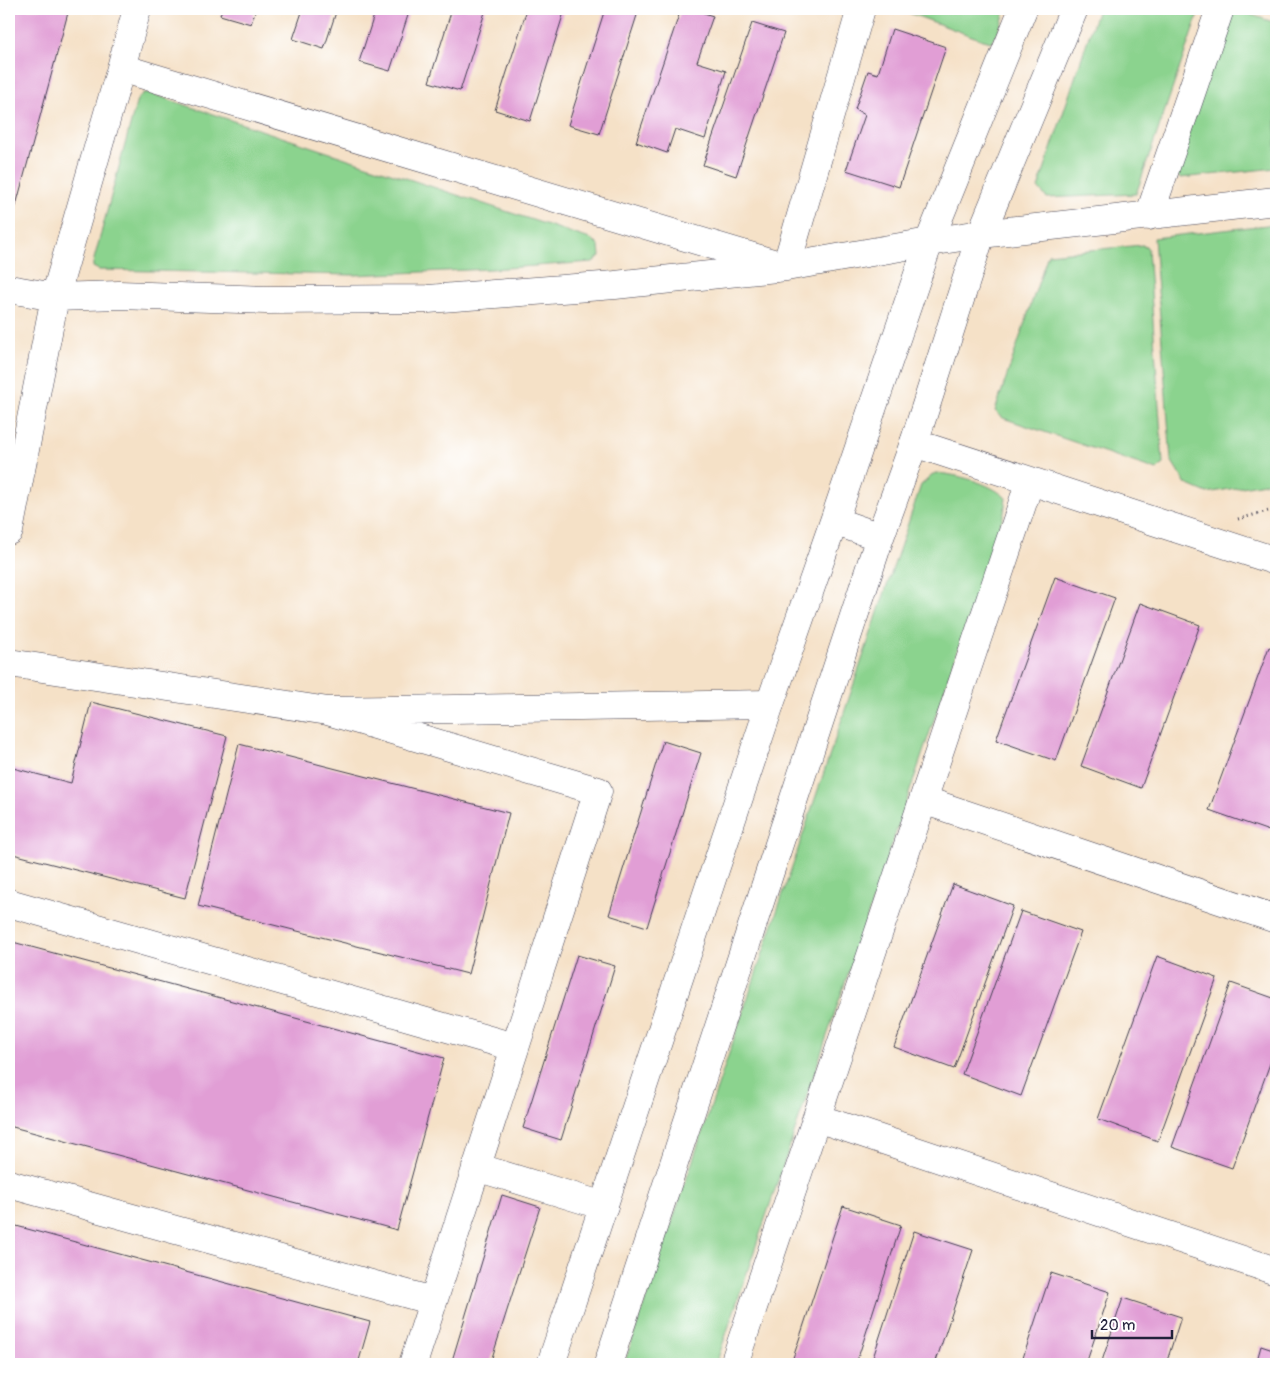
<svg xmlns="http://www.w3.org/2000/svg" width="1285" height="1373" font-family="Pangolin,sans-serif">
	<rect width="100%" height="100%" fill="#fff"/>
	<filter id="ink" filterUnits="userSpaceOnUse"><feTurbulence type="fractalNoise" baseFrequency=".02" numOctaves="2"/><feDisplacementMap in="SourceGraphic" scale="10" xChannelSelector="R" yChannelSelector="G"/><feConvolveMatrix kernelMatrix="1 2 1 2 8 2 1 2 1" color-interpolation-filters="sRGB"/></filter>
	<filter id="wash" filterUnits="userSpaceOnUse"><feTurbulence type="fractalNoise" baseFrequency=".0096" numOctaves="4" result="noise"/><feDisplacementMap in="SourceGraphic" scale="20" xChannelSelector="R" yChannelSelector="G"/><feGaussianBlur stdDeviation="1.12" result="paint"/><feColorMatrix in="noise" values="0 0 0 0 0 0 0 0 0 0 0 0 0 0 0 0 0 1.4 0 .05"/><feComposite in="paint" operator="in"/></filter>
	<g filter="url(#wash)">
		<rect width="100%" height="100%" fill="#f5e1c7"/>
		<path fill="#8bd38e" stroke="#567a64" d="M 898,9 L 1006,9 L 998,33 L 991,42 L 980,39 Z
			M 1098,9 L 1200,9 L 1136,194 L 1047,198 L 1038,188 Z
			M 1234,9 L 1276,23 L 1276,168 L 1180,178 L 1175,173 L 1229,10 Z
			M 143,93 L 149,93 L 593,240 L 599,246 L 600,256 L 593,262 L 491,269 L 353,275 L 99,270 L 93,267 L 93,263 L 137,100 Z
			M 1276,224 L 1276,481 L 1207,493 L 1186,484 L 1171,460 L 1154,238 Z
			M 1142,245 L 1146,246 L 1148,249 L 1163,464 L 1157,470 L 1003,418 L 995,411 L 1048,254 Z
			M 935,473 C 956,474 991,483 1006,498 L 1004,513 L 716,1364 L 624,1364 L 921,485 Z"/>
		<g id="blocks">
			<path fill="#e19ed5" d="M 9,9 L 69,9 L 14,213 L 9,212 Z
				M 222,9 L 256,9 L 251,24 L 220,15 Z
				M 303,9 L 337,9 L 324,49 L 293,39 Z
				M 376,9 L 410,9 L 390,71 L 359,62 Z
				M 452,9 L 486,9 L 460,91 L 429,82 Z
				M 527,9 L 565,9 L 530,121 L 495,110 Z
				M 605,9 L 639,9 L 599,134 L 568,125 Z
				M 681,9 L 692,9 L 713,16 L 697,62 L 726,71 L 705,139 L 675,129 L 667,153 L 636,142 Z
				M 752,23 L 784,33 L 736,176 L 703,165 Z
				M 892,29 L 946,47 L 899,187 L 846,170 L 865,115 L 855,109 L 868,71 L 878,74 Z
				M 1055,577 L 1115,598 L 1056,761 L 996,740 Z
				M 1140,603 L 1200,625 L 1141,788 L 1081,766 Z
				M 1269,647 L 1276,649 L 1276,811 L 1269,831 L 1209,810 Z
				M 91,702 L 227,736 L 185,898 L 9,853 L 9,767 L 71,783 Z
				M 663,741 L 701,753 L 647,927 L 609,915 Z
				M 239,744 L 509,813 L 468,974 L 198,906 Z
				M 953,884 L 1013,906 L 954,1069 L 894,1047 Z
				M 1021,911 L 1081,932 L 1021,1096 L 962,1074 Z
				M 9,941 L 444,1058 L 397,1230 L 9,1126 Z
				M 577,955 L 615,966 L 561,1140 L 523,1128 Z
				M 1157,956 L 1217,978 L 1158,1141 L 1098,1119 Z
				M 1231,983 L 1276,999 L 1276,1047 L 1232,1168 L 1172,1147 Z
				M 502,1195 L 540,1207 L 490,1364 L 451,1364 Z
				M 843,1206 L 901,1225 L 856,1364 L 791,1364 Z
				M 9,1224 L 370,1322 L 358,1364 L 9,1364 Z
				M 914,1231 L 973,1250 L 935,1364 L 871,1364 Z
				M 1051,1273 L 1110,1292 L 1086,1364 L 1021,1364 Z
				M 1123,1298 L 1181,1317 L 1166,1364 L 1101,1364 Z
				M 1261,1346 L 1276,1351 L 1276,1364 L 1256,1364 Z"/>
		</g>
	</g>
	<g filter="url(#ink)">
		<use href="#blocks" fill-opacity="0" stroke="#423f50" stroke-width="1"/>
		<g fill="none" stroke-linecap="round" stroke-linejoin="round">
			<defs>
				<path id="minor" d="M 121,68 L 786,267 L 861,9
					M 1149,216 L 1220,9
					M 9,289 L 55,297 L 119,295 L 266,300 L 428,299 L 615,285 L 786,267 L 929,242 L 981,234 L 1276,201
					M 914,443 L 1276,561
					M 9,531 L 55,297 L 121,68 L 137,9
					M 9,663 L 328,711 L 770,704
					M 328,711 L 598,791 L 413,1364
					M 923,800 L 1276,919
					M 9,903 L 514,1047
					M 817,1118 L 1276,1271
					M 476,1167 L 604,1206
					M 9,1184 L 433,1301
					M 734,1364 L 1030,481"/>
				<path id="tertiary" d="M 834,521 L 880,537
					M 551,1364 L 770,704 L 834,521 L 929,242 L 1023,9
					M 608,1364 L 880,537 L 914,443 L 981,234 L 1074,9"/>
			</defs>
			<use href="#minor" stroke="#423f50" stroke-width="29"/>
			<use href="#tertiary" stroke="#423f50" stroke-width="29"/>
			<path stroke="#423f50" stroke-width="3" stroke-dasharray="1 4" stroke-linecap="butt" d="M 1238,519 L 1276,509"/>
			<use href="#minor" stroke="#fff" stroke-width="28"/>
			<use href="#tertiary" stroke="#fff" stroke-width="28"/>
		</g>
	</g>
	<rect width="1285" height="1373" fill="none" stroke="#fff" stroke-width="30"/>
	<path d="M1092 1330v8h80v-8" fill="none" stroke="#22223b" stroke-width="2.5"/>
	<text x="1100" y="1330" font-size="15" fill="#22223b" stroke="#ffffff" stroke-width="4" paint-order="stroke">20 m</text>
</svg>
